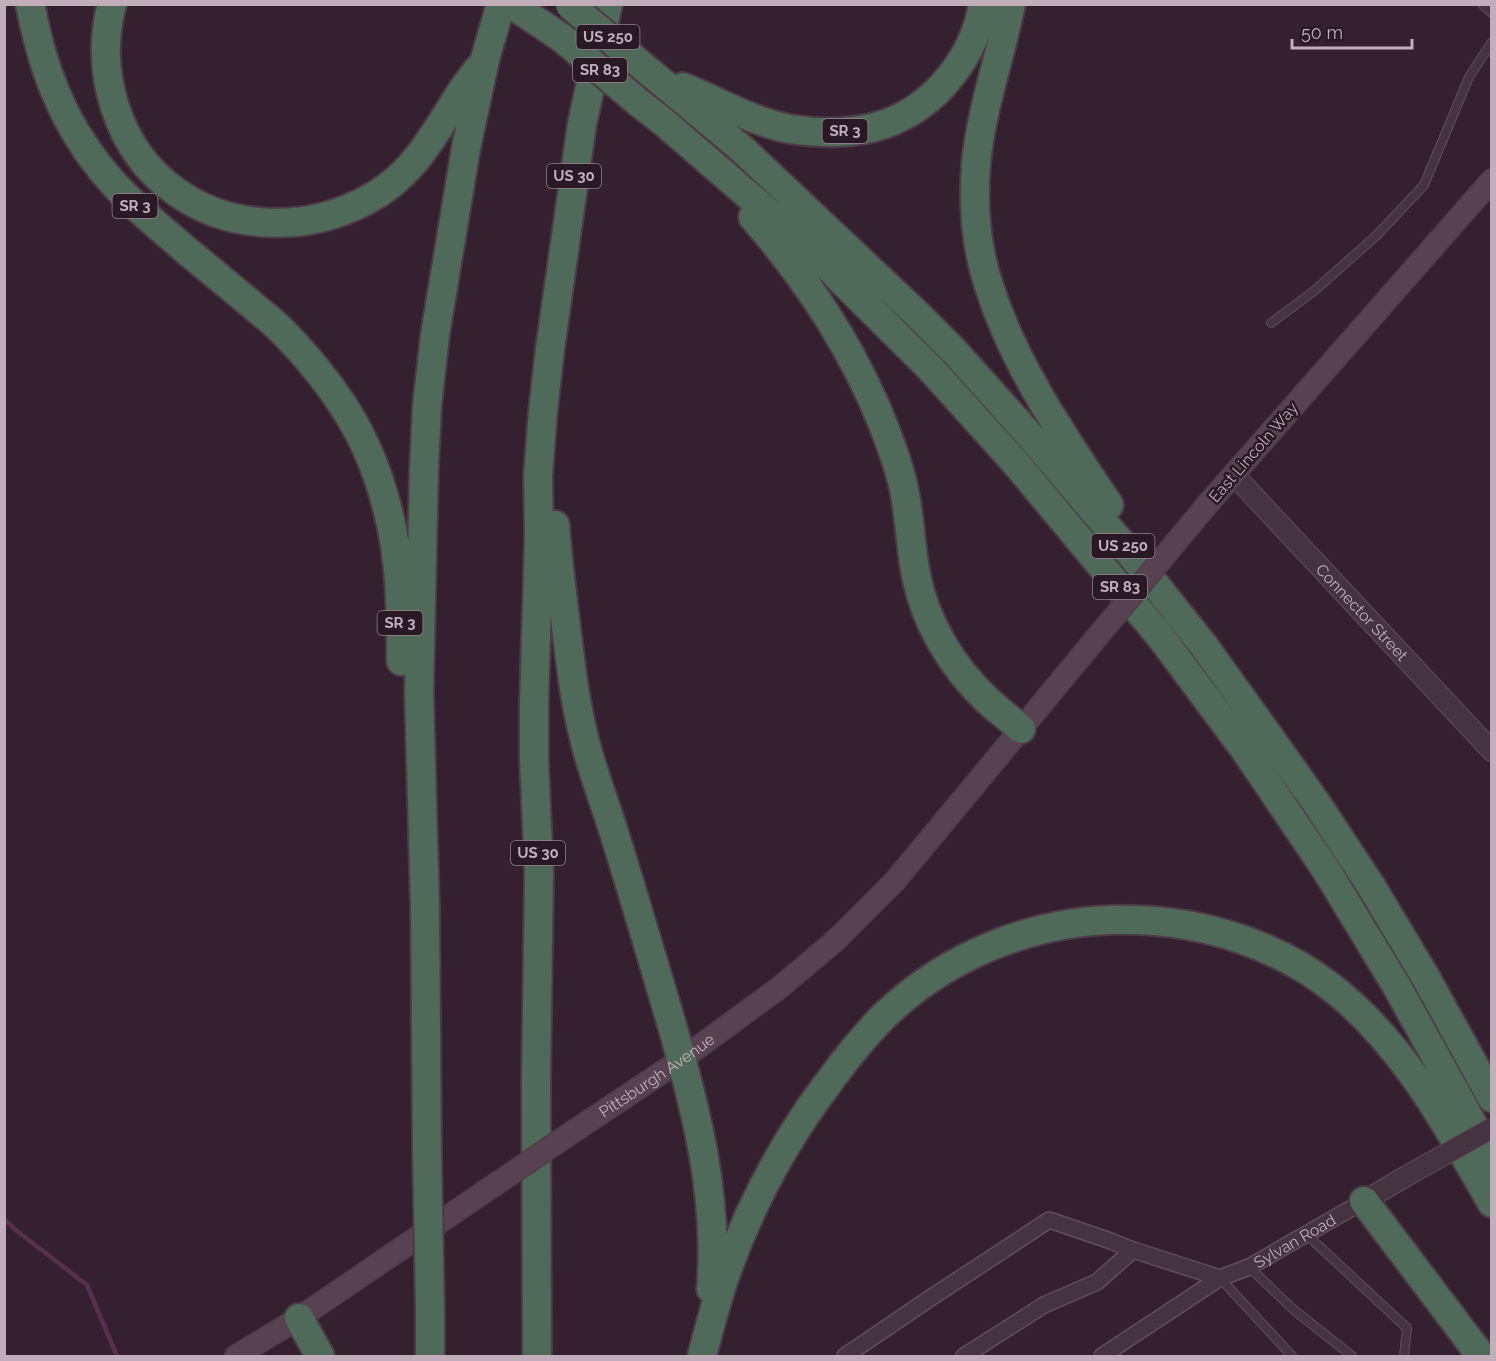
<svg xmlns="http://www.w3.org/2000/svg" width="1496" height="1361" font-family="Raleway,sans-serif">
	<rect width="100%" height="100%" fill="#34202e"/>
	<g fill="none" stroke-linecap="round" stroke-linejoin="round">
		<path stroke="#56314b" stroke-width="4.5" d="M 4,1219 L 17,1231 L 87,1285 L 117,1356"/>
		<defs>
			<path id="service" d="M 1482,4 L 1492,13
				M 1271,323 L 1314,291 L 1377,235 L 1424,185 L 1469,77 L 1492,42
				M 1307,1235 L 1407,1328 L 1404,1356
				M 1249,1267 L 1294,1310 L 1352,1356
				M 1220,1278 L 1292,1356"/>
			<g id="minor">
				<path d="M 1133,1250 L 1220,1278"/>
				<path d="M 845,1356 L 932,1297 L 1049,1220 L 1108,1240 L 1133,1250 L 1097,1282 L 1044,1305 L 964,1356"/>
				<path id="s1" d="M 1102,1356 L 1220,1278 L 1249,1267 L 1364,1201"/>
			</g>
			<g id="tertiary">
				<path id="s2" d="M 1233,474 L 1492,751"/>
				<path d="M 1364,1201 L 1403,1178"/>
			</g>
			<g id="secondary">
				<path d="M 1206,506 L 1492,180"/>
				<path id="s3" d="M 592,1119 L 682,1059 L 779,988 L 836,940 L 895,881 L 1093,642"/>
				<path d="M 236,1356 L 299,1318 L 490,1188"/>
			</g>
			<path id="motorway" d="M 30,4 C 42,67 61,119 101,169 C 126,200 157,225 187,251 C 208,268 229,286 250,303 C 261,313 274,322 284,333 C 315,364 348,407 366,447 C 387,494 398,546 400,597 C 401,618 401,640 401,661
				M 112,4 C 94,71 117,150 175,191 C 230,231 306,232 365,201 C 412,177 431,139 458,97 C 464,87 472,77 479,68
				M 511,4 L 562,38
				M 1011,4 C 1000,58 981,110 976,164 C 973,204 976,248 989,286 C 1014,365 1063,436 1109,505
				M 646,69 L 742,149 L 918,315 L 954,351 L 1032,438 L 1138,563 L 1204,646 L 1268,735 L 1317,804 L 1371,886 L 1426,978 L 1492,1098
				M 683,87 C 718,101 752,122 790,129 C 820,134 856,134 885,124 C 936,106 975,56 983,4
				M 638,102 L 666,124 L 807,246 L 931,369 L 1014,461 L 1160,636 L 1245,750 L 1325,868 L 1396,985 L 1462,1104 L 1492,1161
				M 753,217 C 814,287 864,366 894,454 C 897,464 901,475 903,485 C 910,514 910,545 916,575 C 925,622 952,667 987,700 C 998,710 1010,719 1021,729
				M 555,525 C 558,564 563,603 568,642 C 572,678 577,714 587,749 C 595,779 607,809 616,839 C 635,900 653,961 671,1022 C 696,1109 719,1198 711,1289
				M 427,1153 L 425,907 L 419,692 L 424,468 L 427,406 L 435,335 L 466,148 L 485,59 L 501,4
				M 1364,1201 L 1481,1356
				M 430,1308 L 430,1356
				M 299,1318 L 320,1356
				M 537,1356 L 536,1081 L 539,873 L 534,759 L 534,703 L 539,536 L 538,475 L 543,411 L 550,349 L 582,124 L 608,4
				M 702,1356 C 709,1329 716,1301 726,1273 C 750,1206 783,1143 826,1086 C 844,1061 863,1037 885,1015 C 952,951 1045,916 1137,920 C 1205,922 1277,945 1331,987 C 1403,1043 1447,1125 1492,1203"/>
		</defs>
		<use href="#service" stroke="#604e5a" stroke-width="10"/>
		<use href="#minor" stroke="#604e5a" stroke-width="18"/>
		<use href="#tertiary" stroke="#604e5a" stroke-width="22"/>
		<use href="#secondary" stroke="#4e3d48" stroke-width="24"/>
		<use href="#motorway" stroke="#4c3b47" stroke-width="32"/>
		<use href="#service" stroke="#45333f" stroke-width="8"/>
		<use href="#minor" stroke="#45333f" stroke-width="15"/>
		<use href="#tertiary" stroke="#45333f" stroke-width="20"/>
		<use href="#secondary" stroke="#584150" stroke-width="21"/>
		<use href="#motorway" stroke="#506a59" stroke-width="28"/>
		<defs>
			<path id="tertiary-bridge" d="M 1403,1178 L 1492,1128"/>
			<path id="secondary-bridge" d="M 1093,642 L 1206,506
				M 490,1188 L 592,1119"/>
			<path id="motorway-bridge" d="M 570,5 L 646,69
				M 562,38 L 638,102
				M 427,1153 L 430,1308"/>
		</defs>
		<use href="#tertiary-bridge" stroke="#604e5a" stroke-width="22" stroke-linecap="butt"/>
		<use href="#secondary-bridge" stroke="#4e3d48" stroke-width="24" stroke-linecap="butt"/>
		<use href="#motorway-bridge" stroke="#4c3b47" stroke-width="32" stroke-linecap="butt"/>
		<use href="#tertiary-bridge" stroke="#45333f" stroke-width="20"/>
		<use href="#secondary-bridge" stroke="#584150" stroke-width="21"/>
		<use href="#motorway-bridge" stroke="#506a59" stroke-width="28"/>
	</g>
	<g text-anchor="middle" stroke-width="5" stroke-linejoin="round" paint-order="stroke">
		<g fill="#291924" stroke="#94818e" stroke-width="1.5">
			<rect x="576.5" y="25" width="63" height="24" rx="4.5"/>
			<rect x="573" y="58" width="54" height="24" rx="4.5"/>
			<rect x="822.5" y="119" width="45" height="24" rx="4.5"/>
			<rect x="547" y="164" width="54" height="24" rx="4.5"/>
			<rect x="112.5" y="194" width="45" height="24" rx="4.5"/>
			<rect x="1091.5" y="534" width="63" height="24" rx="4.5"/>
			<rect x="1093" y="575" width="54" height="24" rx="4.5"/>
			<rect x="377.5" y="611" width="45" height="24" rx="4.5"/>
			<rect x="511" y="841" width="54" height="24" rx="4.5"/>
		</g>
		<g font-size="15" font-weight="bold" fill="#c2adbb">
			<text x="608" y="42">US 250</text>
			<text x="600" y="75">SR 83</text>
			<text x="845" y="136">SR 3</text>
			<text x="574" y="181">US 30</text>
			<text x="135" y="211">SR 3</text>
			<text x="1123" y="551">US 250</text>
			<text x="1120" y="592">SR 83</text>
			<text x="400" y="628">SR 3</text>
			<text x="538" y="858">US 30</text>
		</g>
		<g font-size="16" fill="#c2adbb" stroke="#291924">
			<text transform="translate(1253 452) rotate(-49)" y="6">East Lincoln Way</text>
			<text dy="6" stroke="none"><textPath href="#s2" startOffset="189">Connector Street</textPath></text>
			<text dy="6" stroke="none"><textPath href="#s3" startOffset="78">Pittsburgh Avenue</textPath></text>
			<text dy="6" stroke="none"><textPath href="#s1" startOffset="225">Sylvan Road</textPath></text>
		</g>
	</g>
	<rect width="1496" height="1361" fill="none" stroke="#c2adbb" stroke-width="12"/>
	<path d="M1292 39v9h120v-9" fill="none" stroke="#c2adbb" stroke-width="3"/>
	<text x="1301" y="39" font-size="18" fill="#c2adbb" stroke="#291924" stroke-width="4.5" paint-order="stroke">50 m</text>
</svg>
